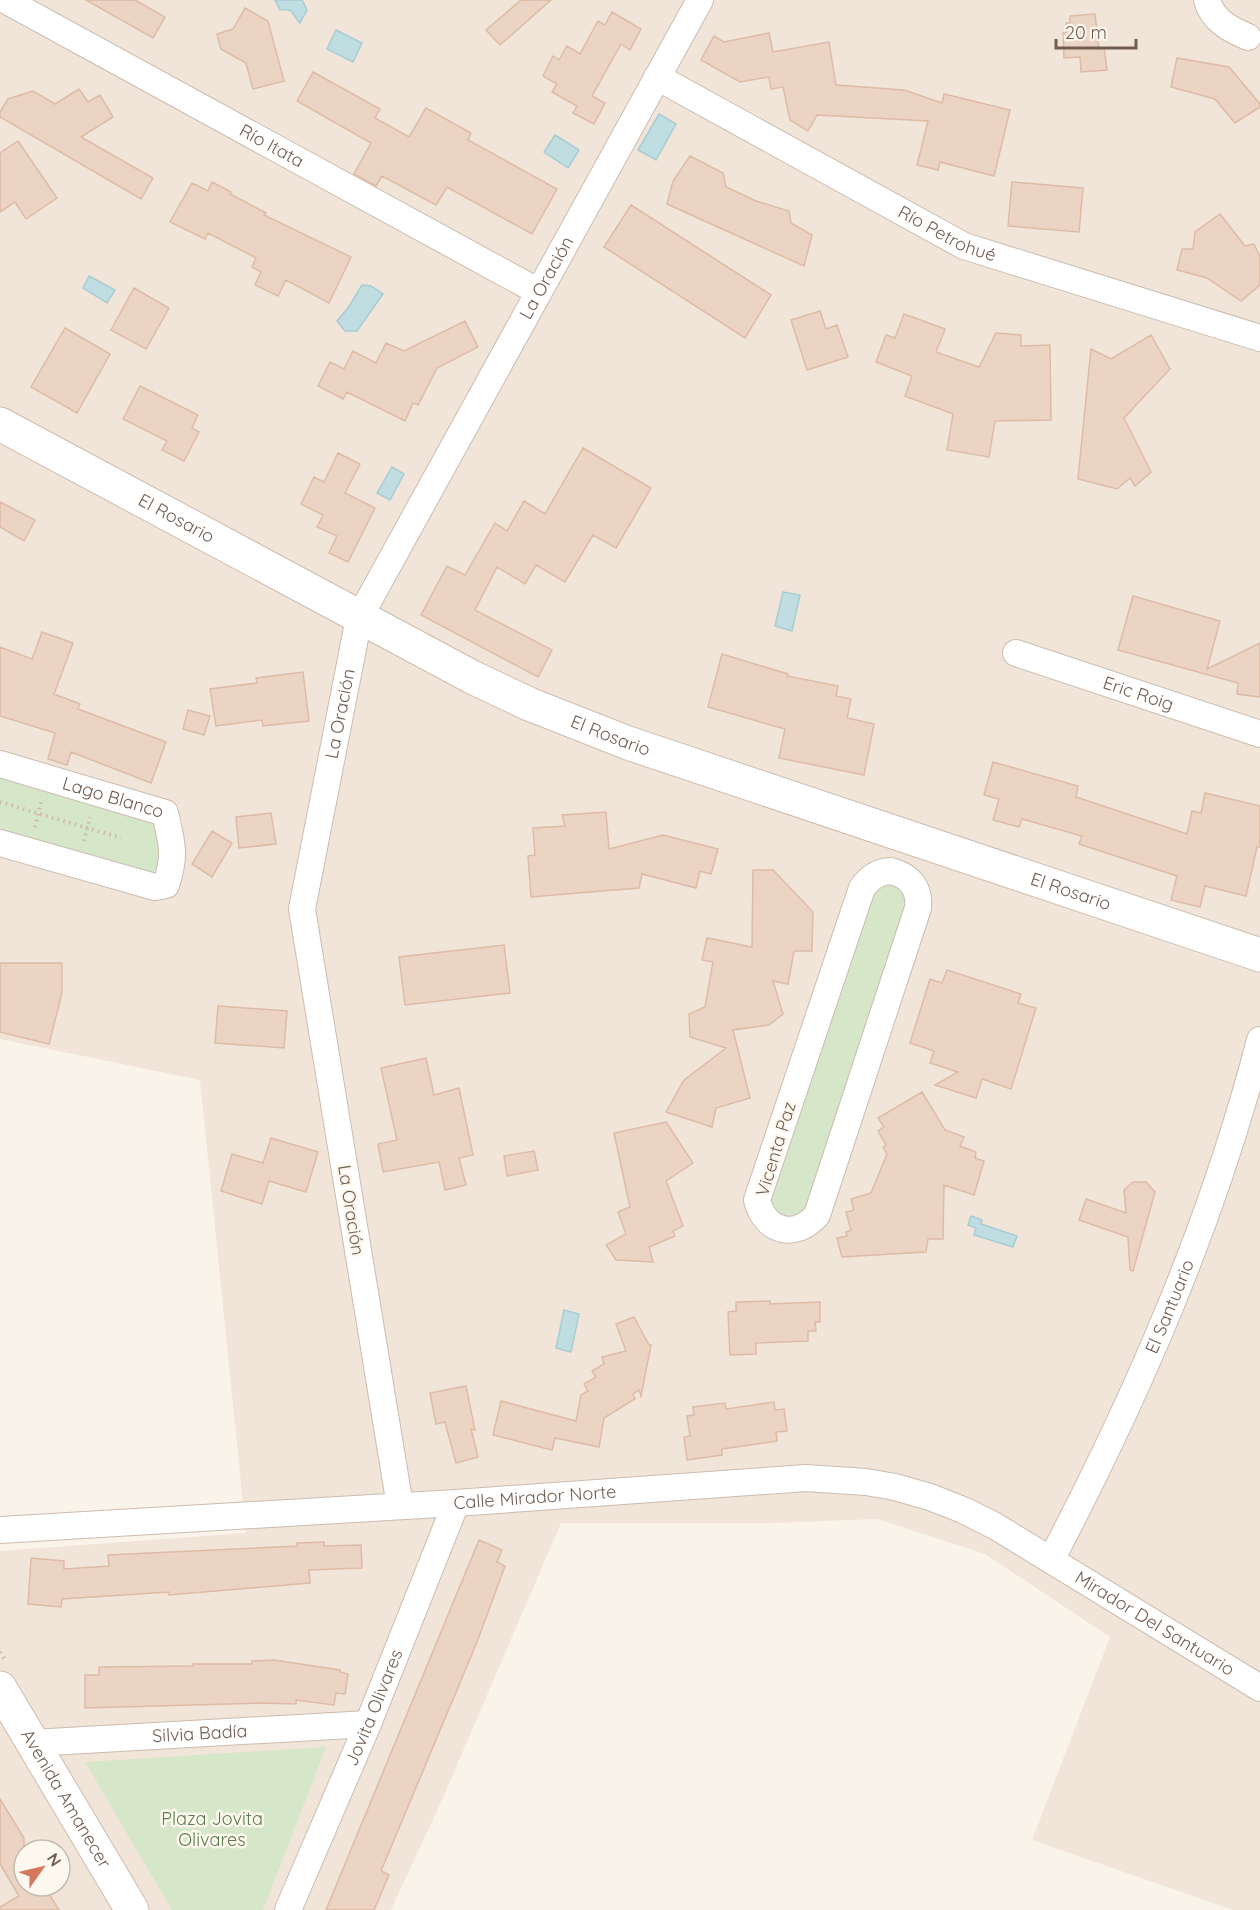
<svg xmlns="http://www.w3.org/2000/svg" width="1260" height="1910" font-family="Quicksand,sans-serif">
	<rect width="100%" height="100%" fill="#faf3e9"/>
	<path fill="#f1e5d9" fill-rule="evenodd" d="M 0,0 L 1260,0 L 1260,1910 L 1233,1910 L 1032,1840 L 1110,1637 L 985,1554 L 877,1519 L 770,1523 L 561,1523 L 442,1800 L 391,1910 L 0,1910 L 0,1551 L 246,1533 L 200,1080 L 0,1039 ZM 24,1850 L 60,1850 L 60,1886 L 24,1886 Z"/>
	<path fill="#d5e6c9" d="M 0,773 L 155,819 L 162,847 L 161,864 L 150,877 L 0,832 Z
		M 888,882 L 902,888 L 909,902 L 810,1208 L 798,1220 L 778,1215 L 771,1205 L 771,1199 L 869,892 Z
		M 326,1747 L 263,1910 L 172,1910 L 85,1762 Z"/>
	<path fill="#c0dde2" stroke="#a7ccd2" stroke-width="1.5" d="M 275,0 L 302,0 L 307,10 L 300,23 C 292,15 294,7 280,10 Z
		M 336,30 L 362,43 L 353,62 L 327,49 Z
		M 659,114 L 676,124 L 656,160 L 638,150 Z
		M 555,135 L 579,150 L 568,168 L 544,152 Z
		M 89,276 L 115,290 L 107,303 L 83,288 Z
		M 362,285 L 371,286 L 383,294 L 357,331 L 345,331 L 337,321 L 348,308 Z
		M 392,467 L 404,474 L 390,500 L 377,493 Z
		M 783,592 L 800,595 L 792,631 L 775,626 Z
		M 971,1216 L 982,1220 L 981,1224 L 1017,1236 L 1013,1247 L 974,1235 L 976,1228 L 968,1225 Z
		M 564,1310 L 579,1314 L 571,1352 L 556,1348 Z"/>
	<path fill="#ecd4c4" stroke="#ddbba6" stroke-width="1.5" d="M 86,0 L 135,0 L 165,17 L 153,38 Z
		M 521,0 L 551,0 L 500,45 L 486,30 Z
		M 245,8 L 268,21 L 284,81 L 253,89 L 246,63 L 221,49 L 217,34 L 233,29 Z
		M 612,12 L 641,29 L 630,50 L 621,44 L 592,96 L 605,103 L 594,124 L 573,113 L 577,106 L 552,92 L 557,84 L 543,76 L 553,56 L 559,60 L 567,46 L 580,54 L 598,21 L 605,25 Z
		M 1095,14 L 1099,49 L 1104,48 L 1107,70 L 1081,72 L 1080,57 L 1064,58 L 1063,33 L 1067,32 L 1066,23 L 1070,23 L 1070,16 Z
		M 769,33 L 773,52 L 829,42 L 836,85 L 904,90 L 942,103 L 944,94 L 1010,110 L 994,176 L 940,162 L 938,170 L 917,165 L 928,121 L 817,115 L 808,131 L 790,120 L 783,87 L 771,89 L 769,77 L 740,82 L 701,60 L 714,36 L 724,42 Z
		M 1177,58 L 1229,67 L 1260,104 L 1260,107 L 1235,123 L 1215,99 L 1171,87 Z
		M 313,72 L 380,109 L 375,118 L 409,137 L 426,108 L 471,133 L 468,140 L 557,189 L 532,234 L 447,187 L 436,205 L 382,176 L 376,186 L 354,174 L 371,143 L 297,101 Z
		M 79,89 L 88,102 L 100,95 L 113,117 L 81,137 L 153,178 L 141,199 L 0,117 L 0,112 L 8,99 L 33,91 L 55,104 Z
		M 18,141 L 57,198 L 26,219 L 15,202 L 0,212 L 0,153 Z
		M 690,156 L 723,173 L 726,187 L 756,201 L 789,211 L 791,223 L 812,235 L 804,266 L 667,204 L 673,181 Z
		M 212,182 L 231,192 L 230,194 L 266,213 L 264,215 L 351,257 L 329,303 L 286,280 L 278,296 L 255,285 L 261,272 L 252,267 L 256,258 L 208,233 L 205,239 L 170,222 L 192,183 L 208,191 Z
		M 1012,182 L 1083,188 L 1079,232 L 1008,226 Z
		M 631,205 L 771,295 L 745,338 L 604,247 Z
		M 1220,214 L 1245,246 L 1254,244 L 1260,257 L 1260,285 L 1241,301 L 1207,278 L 1177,270 L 1182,249 L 1193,249 L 1195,232 Z
		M 134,288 L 169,308 L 146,349 L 111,330 Z
		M 820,311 L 826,329 L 837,325 L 848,357 L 807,370 L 791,320 Z
		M 904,314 L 945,329 L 936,352 L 979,367 L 996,333 L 1021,335 L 1021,346 L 1050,345 L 1051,420 L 995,421 L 989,457 L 947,450 L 953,414 L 905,396 L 912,376 L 876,362 L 886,335 L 895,338 Z
		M 465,321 L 478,347 L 437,368 L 418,405 L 413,403 L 405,421 L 347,392 L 343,399 L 318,386 L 330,362 L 344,369 L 353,351 L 376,363 L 386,343 L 404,351 Z
		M 65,328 L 110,354 L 77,413 L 31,387 Z
		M 1151,335 L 1170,369 L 1124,418 L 1151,472 L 1135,486 L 1130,478 L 1117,489 L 1078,479 L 1091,349 L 1111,359 Z
		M 140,386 L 198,415 L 192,428 L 199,432 L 184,461 L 162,450 L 167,441 L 123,419 Z
		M 583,448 L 651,488 L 616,548 L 593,535 L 565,582 L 536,565 L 525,584 L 497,567 L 475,610 L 552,650 L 538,677 L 421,615 L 447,566 L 465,575 L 495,523 L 507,531 L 524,501 L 545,514 Z
		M 338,453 L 360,464 L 345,493 L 375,508 L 348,562 L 329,553 L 337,536 L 317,527 L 323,515 L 301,504 L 314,477 L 324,482 Z
		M 0,502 L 35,520 L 24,541 L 0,527 Z
		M 1133,596 L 1220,621 L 1207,669 L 1260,643 L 1260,697 L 1237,694 L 1238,683 L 1118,650 Z
		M 42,632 L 73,643 L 54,694 L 80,704 L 78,709 L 166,742 L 151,783 L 71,752 L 67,765 L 48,759 L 55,733 L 0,716 L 0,647 L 32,659 Z
		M 722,654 L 788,674 L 787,676 L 838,686 L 836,696 L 851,699 L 847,718 L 874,724 L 864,775 L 779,758 L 785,729 L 708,707 Z
		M 303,672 L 309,721 L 263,726 L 262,720 L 216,726 L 210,689 L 257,683 L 256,678 Z
		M 188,710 L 210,716 L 204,735 L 183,729 Z
		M 993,762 L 1078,786 L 1076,797 L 1187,834 L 1192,811 L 1201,813 L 1205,793 L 1260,806 L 1260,847 L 1257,847 L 1246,896 L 1205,886 L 1200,907 L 1171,900 L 1177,876 L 1079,844 L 1082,836 L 1022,819 L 1019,827 L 993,820 L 999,799 L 984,795 Z
		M 606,812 L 609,849 L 663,835 L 718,849 L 711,874 L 700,871 L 696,888 L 642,874 L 639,888 L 531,897 L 528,856 L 535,855 L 533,828 L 565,826 L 562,815 Z
		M 271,813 L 276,844 L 239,848 L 236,817 Z
		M 212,831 L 232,843 L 212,877 L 192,864 Z
		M 753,870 L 773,870 L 813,912 L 812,951 L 794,951 L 788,984 L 773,981 L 783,1014 L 769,1025 L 733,1030 L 750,1098 L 716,1108 L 712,1127 L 666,1112 L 684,1080 L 726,1048 L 690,1037 L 689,1014 L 705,1007 L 713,962 L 702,960 L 707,938 L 752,947 Z
		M 504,945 L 510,993 L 405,1005 L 399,957 Z
		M 0,963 L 62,963 L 62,993 L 49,1044 L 0,1032 Z
		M 947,970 L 1021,994 L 1018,1003 L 1036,1008 L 1011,1089 L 982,1079 L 976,1098 L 935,1085 L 958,1072 L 930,1063 L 934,1051 L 910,1043 L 930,979 L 942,983 Z
		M 218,1006 L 287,1011 L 284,1048 L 215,1043 Z
		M 426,1058 L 434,1095 L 459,1088 L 473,1155 L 459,1158 L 466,1185 L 445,1190 L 439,1162 L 383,1172 L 378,1144 L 397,1140 L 381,1068 Z
		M 922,1092 L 945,1130 L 964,1137 L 960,1146 L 976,1152 L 975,1158 L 984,1161 L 974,1195 L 944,1185 L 943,1239 L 928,1239 L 926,1252 L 842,1257 L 837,1238 L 847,1236 L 846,1232 L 851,1230 L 846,1212 L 854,1210 L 851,1199 L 871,1193 L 887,1154 L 883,1147 L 886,1145 L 878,1131 L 884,1127 L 878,1118 Z
		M 666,1122 L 693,1163 L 666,1181 L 683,1226 L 673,1231 L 675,1236 L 649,1247 L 653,1262 L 616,1260 L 606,1245 L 626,1234 L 618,1212 L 630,1207 L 614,1133 Z
		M 271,1138 L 318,1152 L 306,1192 L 269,1181 L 262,1204 L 221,1191 L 232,1154 L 263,1163 Z
		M 534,1151 L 538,1170 L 507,1176 L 504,1156 Z
		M 1133,1182 L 1146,1182 L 1155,1192 L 1133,1271 L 1130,1270 L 1128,1237 L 1079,1220 L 1086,1199 L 1126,1213 L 1124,1190 Z
		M 770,1301 L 770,1304 L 820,1302 L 820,1322 L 815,1322 L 816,1331 L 808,1331 L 808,1341 L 756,1343 L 756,1354 L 730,1355 L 728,1312 L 736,1311 L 736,1302 Z
		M 634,1317 L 649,1345 L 651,1345 L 641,1396 L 639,1390 L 633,1394 L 635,1399 L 604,1418 L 599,1447 L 555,1438 L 552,1450 L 493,1435 L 501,1401 L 576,1421 L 581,1395 L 588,1391 L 584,1384 L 596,1377 L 592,1371 L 604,1364 L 602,1357 L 626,1351 L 616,1324 Z
		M 466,1386 L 475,1430 L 471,1429 L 478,1457 L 456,1463 L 445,1422 L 436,1424 L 430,1393 Z
		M 774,1402 L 775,1410 L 784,1409 L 787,1431 L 776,1432 L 777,1441 L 722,1449 L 722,1455 L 687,1460 L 684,1437 L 690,1436 L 687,1416 L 694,1415 L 693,1407 L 725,1403 L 726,1409 Z
		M 479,1540 L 502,1550 L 497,1562 L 505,1566 L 477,1642 L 381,1871 L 389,1875 L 374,1910 L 326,1910 Z
		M 324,1542 L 324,1546 L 361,1545 L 362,1568 L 309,1570 L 310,1583 L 169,1595 L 169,1592 L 62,1599 L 61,1607 L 28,1604 L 31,1558 L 64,1561 L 64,1569 L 109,1566 L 108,1555 L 297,1546 L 297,1543 Z
		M 274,1660 L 340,1670 L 340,1672 L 348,1674 L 345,1694 L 336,1693 L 334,1705 L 296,1700 L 296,1704 L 262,1703 L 85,1708 L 85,1675 L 99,1675 L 99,1667 L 193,1666 L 193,1664 L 252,1664 L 252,1661 Z
		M 0,1799 L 24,1838 L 24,1886 L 44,1886 L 59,1910 L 0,1910 L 0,1907 L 19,1896 L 0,1864 Z"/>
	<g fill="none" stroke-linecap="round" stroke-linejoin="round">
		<defs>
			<g id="street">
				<path id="s1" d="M 5,0 L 539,292"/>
				<path d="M 1207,0 C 1212,20 1231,30 1248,37"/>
				<path id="s2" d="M 657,77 L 964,246 L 1260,338"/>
				<path id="s3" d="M 1016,653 L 1260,734"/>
				<path id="s4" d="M 0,764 L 165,813 C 172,843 176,855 166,885 L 155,887 L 0,843"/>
				<path d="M 891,871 C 910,876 920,888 918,908 L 817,1215 C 795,1240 765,1232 757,1200 L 862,888 C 870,877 878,872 891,871 Z"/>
				<path id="s5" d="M 400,1506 L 302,909 L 359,618 L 700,0"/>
				<path id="s6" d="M 0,1530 L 456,1503 L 806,1478 L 866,1482 L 895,1487 L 930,1497 L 963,1510 L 995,1526 L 1260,1688"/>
				<path id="s7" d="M 1051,1560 C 1138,1394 1213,1222 1260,1040"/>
				<path id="s8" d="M 32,1743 L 368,1724"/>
				<path id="s9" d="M 288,1910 L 368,1724 L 456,1503"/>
			</g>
			<g id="secondary">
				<path id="s10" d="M 0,424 L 472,677 L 529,704 L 628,743 L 1260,955"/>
				<path id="s11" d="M 0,1688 L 132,1910"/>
			</g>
		</defs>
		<use href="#street" stroke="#cbbcb0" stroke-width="28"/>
		<use href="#secondary" stroke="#cdbcae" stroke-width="35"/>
		<path stroke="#d1b7a7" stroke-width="4" stroke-dasharray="1.5 4.5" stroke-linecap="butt" d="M 0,802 L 121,838
			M 35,827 L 41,802
			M 84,841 L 90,817
			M 0,1652 L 5,1660"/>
		<use href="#street" stroke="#fff" stroke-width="26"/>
		<use href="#secondary" stroke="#fff" stroke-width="33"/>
	</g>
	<g text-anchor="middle" stroke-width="5" stroke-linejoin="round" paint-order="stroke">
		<g font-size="18" fill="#725c50" stroke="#fdf8ef">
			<text dy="6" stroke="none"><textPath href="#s1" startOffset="304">Río Itata</textPath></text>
			<text dy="6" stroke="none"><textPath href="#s2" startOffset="330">Río Petrohué</textPath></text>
			<text dy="6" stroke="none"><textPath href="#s5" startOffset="1290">La Oración</textPath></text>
			<text dy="6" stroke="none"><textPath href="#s10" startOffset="200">El Rosario</textPath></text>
			<text dy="6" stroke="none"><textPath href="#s3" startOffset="129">Eric Roig</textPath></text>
			<text dy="6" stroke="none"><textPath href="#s5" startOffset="804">La Oración</textPath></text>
			<text dy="6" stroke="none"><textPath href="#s10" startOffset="686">El Rosario</textPath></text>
			<text dy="6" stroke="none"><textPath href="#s4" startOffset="118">Lago Blanco</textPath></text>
			<text dy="6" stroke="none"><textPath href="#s10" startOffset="1172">El Rosario</textPath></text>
			<text transform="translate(776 1149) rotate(-73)" y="6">Vicenta Paz</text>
			<text transform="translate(351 1210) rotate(81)" y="6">La Oración</text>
			<text dy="6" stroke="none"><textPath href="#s7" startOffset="280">El Santuario</textPath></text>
			<text dy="6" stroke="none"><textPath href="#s6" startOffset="536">Calle Mirador Norte</textPath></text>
			<text dy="6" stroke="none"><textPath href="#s6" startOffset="1192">Mirador Del Santuario</textPath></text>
			<text dy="6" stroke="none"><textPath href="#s9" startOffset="220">Jovita Olivares</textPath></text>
			<text dy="6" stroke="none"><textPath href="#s8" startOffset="168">Silvia Badía</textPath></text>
			<text dy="6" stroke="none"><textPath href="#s11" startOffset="129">Avenida Amanecer</textPath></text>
		</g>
		<g font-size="18" fill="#5a7b4c" stroke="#fdf8ef">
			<text x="212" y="1825">Plaza Jovita<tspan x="212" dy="21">Olivares</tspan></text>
		</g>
	</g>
	<g transform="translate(42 1868) rotate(56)"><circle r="28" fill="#fdf8ef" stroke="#c5baaf" stroke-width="1.5"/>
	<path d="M0-4.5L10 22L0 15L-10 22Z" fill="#d5775d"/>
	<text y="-9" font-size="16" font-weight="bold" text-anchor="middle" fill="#725c50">N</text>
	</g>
	<path d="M1056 39v9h80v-9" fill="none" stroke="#725c50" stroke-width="3"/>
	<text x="1065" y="39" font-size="18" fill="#725c50" stroke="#fdf8ef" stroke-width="4.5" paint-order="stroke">20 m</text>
</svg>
